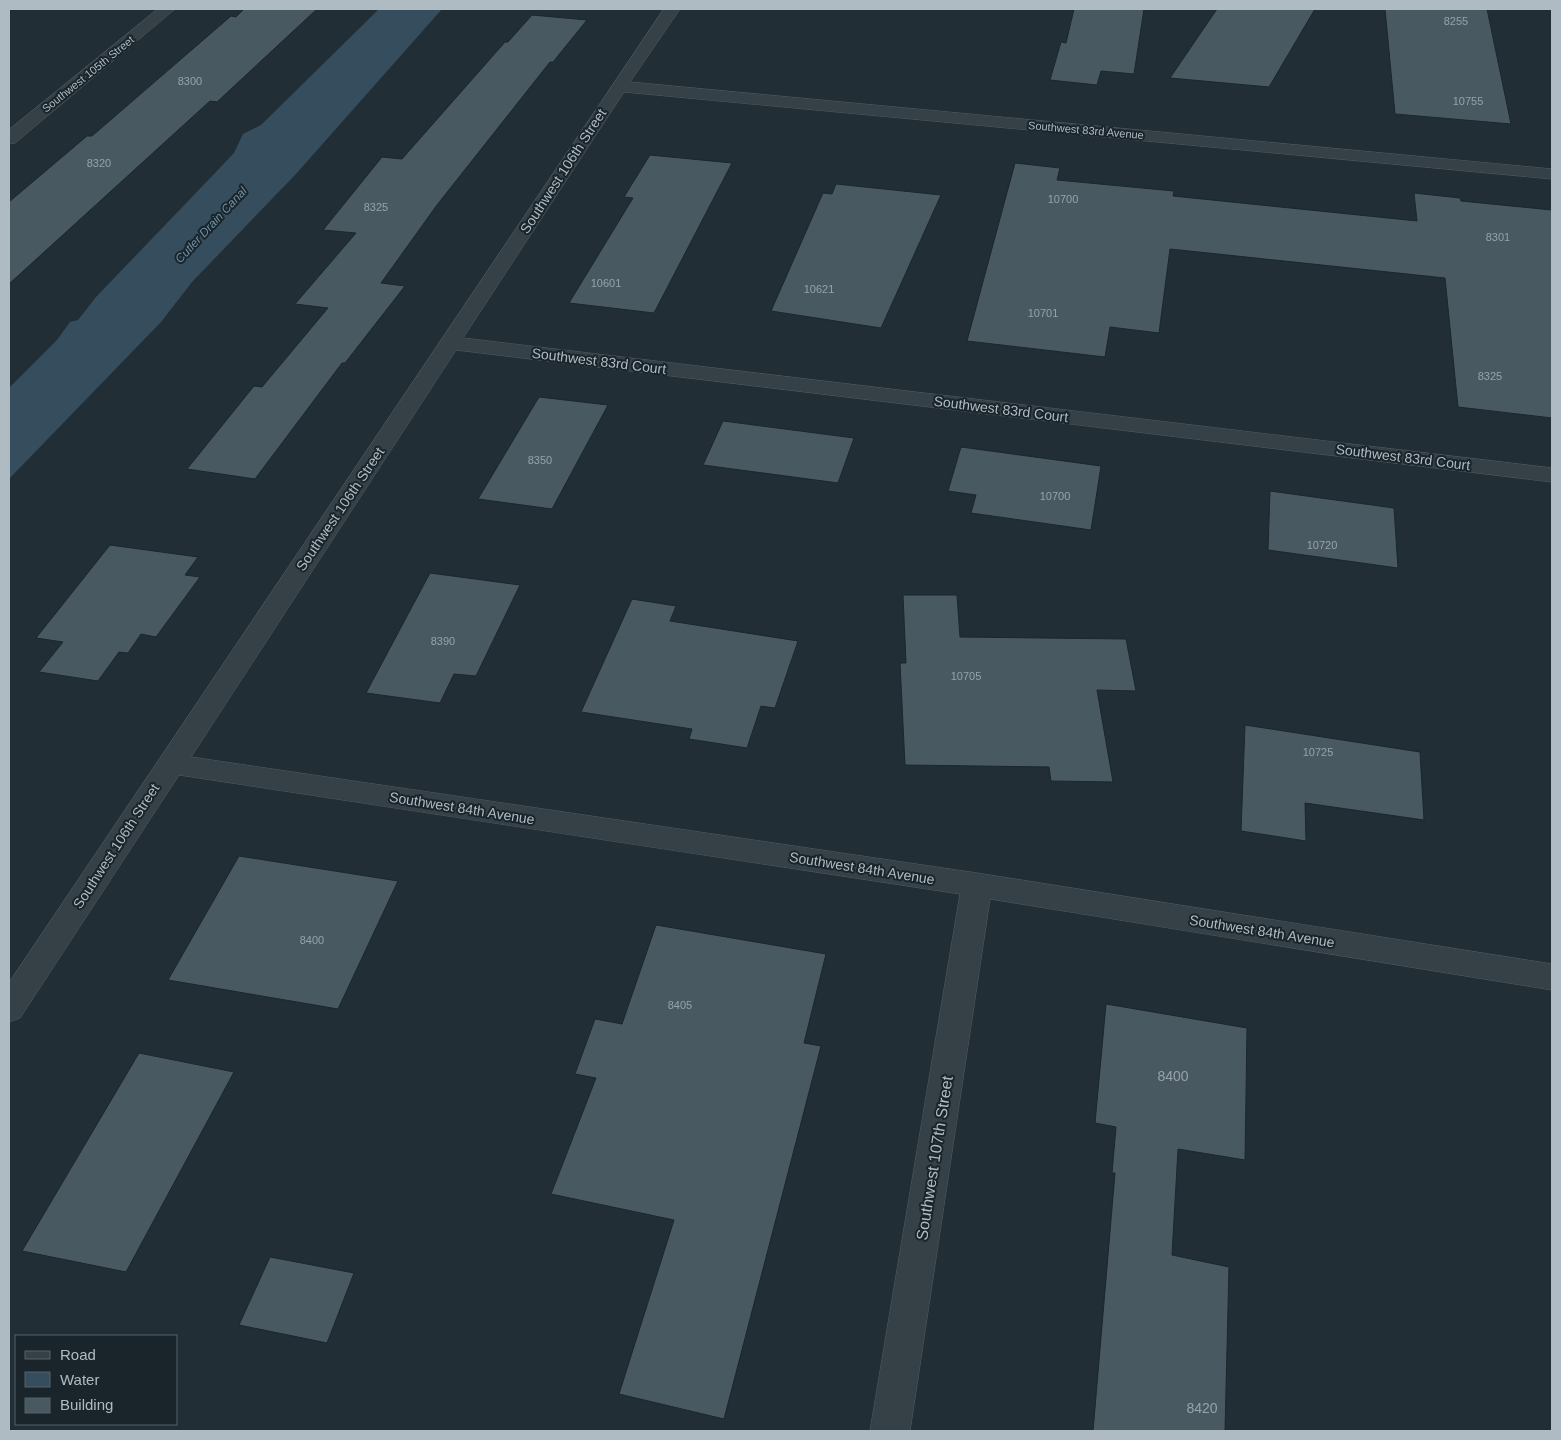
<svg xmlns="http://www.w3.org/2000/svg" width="1561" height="1440" font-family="Arial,sans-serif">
	<rect width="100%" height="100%" fill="#212e36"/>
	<path fill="#364d5d" d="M 379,9 L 442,9 L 296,174 L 192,282 L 161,322 L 9,479 L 9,388 L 57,340 L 70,322 L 78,320 L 96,297 L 215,173 L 234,153 L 243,134 L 261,125 Z"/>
	<path fill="#495962" stroke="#1c262d" d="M 244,9 L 317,9 L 217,102 L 210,101 L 9,284 L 9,202 L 87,136 L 92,136 L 231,16 L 236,17 Z
		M 1074,9 L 1144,9 L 1134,74 L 1101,71 L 1097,85 L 1050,80 L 1061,42 L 1066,43 Z
		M 1217,9 L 1315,9 L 1269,87 L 1170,78 Z
		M 1385,9 L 1487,9 L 1511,124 L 1395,114 Z
		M 532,15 L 587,20 L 553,62 L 550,62 L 437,205 L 381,283 L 405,286 L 345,363 L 342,363 L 255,479 L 187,469 L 254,386 L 262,387 L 328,308 L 295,304 L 356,233 L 323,230 L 382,157 L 402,159 L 505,42 L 508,42 Z
		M 650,155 L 732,163 L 654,313 L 569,303 L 633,198 L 624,197 Z
		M 1015,163 L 1060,168 L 1057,180 L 1174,191 L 1173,196 L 1417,221 L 1414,193 L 1460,198 L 1461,201 L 1552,210 L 1552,418 L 1458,407 L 1445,278 L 1170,249 L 1159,333 L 1110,327 L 1105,357 L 967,341 Z
		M 836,184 L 941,195 L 881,328 L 771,311 L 823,193 L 832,194 Z
		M 539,397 L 608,405 L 552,509 L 478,499 Z
		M 723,421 L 854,438 L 838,483 L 703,465 Z
		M 961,447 L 1101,466 L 1091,530 L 971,513 L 976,495 L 948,491 Z
		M 1270,491 L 1394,508 L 1398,568 L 1268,550 Z
		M 110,545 L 198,557 L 185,575 L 200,577 L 156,637 L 141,634 L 128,653 L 119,652 L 98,681 L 39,672 L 63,642 L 36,638 Z
		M 430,573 L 520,585 L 476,676 L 454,674 L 440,703 L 366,693 Z
		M 903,595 L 957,595 L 960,637 L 1126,639 L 1136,691 L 1097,690 L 1113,782 L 1051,781 L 1049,767 L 905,765 L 900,663 L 906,663 Z
		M 632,599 L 676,606 L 670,621 L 798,641 L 775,708 L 761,706 L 747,748 L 689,739 L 692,729 L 581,712 Z
		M 1245,725 L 1420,752 L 1424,820 L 1305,803 L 1306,841 L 1241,831 Z
		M 239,856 L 398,881 L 338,1009 L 168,980 Z
		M 656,925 L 826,954 L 804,1043 L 821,1046 L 724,1419 L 619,1394 L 674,1220 L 551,1194 L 596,1078 L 575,1074 L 595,1019 L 622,1024 Z
		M 1106,1004 L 1247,1028 L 1245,1160 L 1178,1149 L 1172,1255 L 1229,1267 L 1225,1431 L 1093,1431 L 1115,1173 L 1112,1173 L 1116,1127 L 1095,1123 Z
		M 139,1053 L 234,1072 L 126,1272 L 22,1251 Z
		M 270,1257 L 354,1273 L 327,1343 L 239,1325 Z"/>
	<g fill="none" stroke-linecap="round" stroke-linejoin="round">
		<defs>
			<path id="street" d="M 158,9 L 175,9 L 15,143 L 9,144 L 9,130 Z
				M 664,9 L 680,9 L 630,82 L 1552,169 L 1552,179 L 624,92 L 463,338 L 1552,468 L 1552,482 L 456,350 L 191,757 L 977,873 L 1552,964 L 1552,990 L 990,899 L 910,1431 L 870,1431 L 960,894 L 179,775 L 20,1018 L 9,1022 L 9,983 Z"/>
		</defs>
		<use href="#street" stroke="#525d64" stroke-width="1"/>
		<use href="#street" fill="#354047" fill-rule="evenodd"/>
	</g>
	<g text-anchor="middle" stroke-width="4" stroke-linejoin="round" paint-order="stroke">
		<g font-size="11" fill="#96a2ab">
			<text x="1456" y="25">8255</text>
			<text x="190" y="85">8300</text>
			<text x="1468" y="105">10755</text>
			<text x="99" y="167">8320</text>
			<text x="1063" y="203">10700</text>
			<text x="376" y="211">8325</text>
			<text x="1498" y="241">8301</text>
			<text x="606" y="287">10601</text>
			<text x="819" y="293">10621</text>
			<text x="1043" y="317">10701</text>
			<text x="1490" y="380">8325</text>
			<text x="540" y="464">8350</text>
			<text x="1055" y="500">10700</text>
			<text x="1322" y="549">10720</text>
			<text x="443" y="645">8390</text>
			<text x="966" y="680">10705</text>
			<text x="1318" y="756">10725</text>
			<text x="312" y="944">8400</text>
			<text x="680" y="1009">8405</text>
		</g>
		<g font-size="11" fill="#afbbc3" stroke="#1a242b">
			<text transform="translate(88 74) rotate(-39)" y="4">Southwest 105th Street</text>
			<text transform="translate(1086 130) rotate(5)" y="4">Southwest 83rd Avenue</text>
		</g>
		<g font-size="12" font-style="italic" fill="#7092a6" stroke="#1a242b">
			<text transform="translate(211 225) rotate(-47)" y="4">Cutler Drain Canal</text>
		</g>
		<g font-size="14" fill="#afbbc3" stroke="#1a242b">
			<text transform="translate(563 171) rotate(-57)" y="5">Southwest 106th Street</text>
			<text transform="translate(599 361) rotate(7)" y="5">Southwest 83rd Court</text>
			<text transform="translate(1001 409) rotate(7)" y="5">Southwest 83rd Court</text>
			<text transform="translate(1403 457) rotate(7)" y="5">Southwest 83rd Court</text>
			<text transform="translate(340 509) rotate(-56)" y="5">Southwest 106th Street</text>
			<text transform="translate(462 808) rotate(9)" y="5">Southwest 84th Avenue</text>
			<text transform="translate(116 846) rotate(-57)" y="5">Southwest 106th Street</text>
			<text transform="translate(862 868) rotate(9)" y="5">Southwest 84th Avenue</text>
			<text transform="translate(1262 931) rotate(9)" y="5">Southwest 84th Avenue</text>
		</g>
		<g font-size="14" fill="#96a2ab">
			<text x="1173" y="1081">8400</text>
			<text x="1202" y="1413">8420</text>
		</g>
		<g font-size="16" fill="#afbbc3" stroke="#1a242b">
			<text transform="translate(934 1158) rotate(-81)" y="6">Southwest 107th Street</text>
		</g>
	</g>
	<rect width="1561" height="1440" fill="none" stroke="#afbbc3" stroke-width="20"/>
	<rect x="15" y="1335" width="162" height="90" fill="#1a242b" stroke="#566068"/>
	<rect x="25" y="1351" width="25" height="8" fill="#354047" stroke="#566068"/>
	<text x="60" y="1360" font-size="15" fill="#afbbc3">Road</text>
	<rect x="25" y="1372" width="25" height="15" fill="#364d5d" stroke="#566068"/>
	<text x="60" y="1385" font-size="15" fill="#afbbc3">Water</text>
	<rect x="25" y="1398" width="25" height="15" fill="#495962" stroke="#566068"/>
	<text x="60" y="1410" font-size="15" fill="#afbbc3">Building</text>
</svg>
